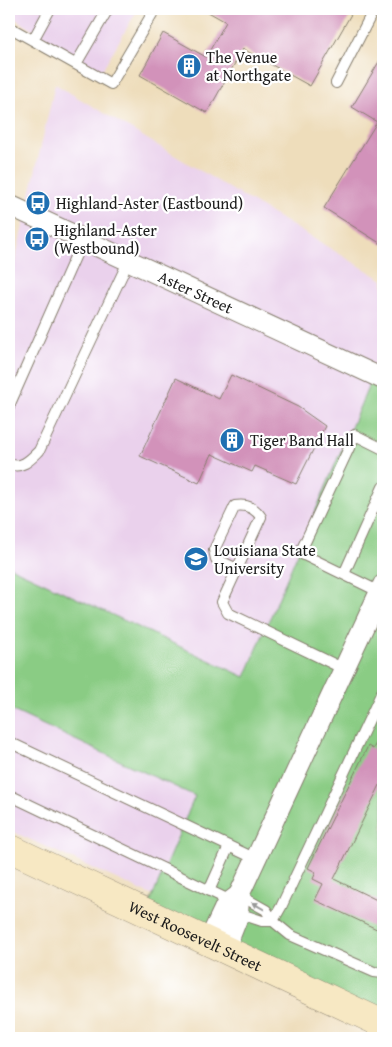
<svg xmlns="http://www.w3.org/2000/svg" width="392" height="1047" font-family="'Gentium Book Plus',serif">
	<rect width="100%" height="100%" fill="#fff"/>
	<filter id="ink" filterUnits="userSpaceOnUse"><feTurbulence type="fractalNoise" baseFrequency=".02" numOctaves="2"/><feDisplacementMap in="SourceGraphic" scale="10" xChannelSelector="R" yChannelSelector="G"/><feConvolveMatrix kernelMatrix="1 2 1 2 8 2 1 2 1" color-interpolation-filters="sRGB"/></filter>
	<filter id="wash" filterUnits="userSpaceOnUse"><feTurbulence type="fractalNoise" baseFrequency=".0096" numOctaves="4" result="noise"/><feDisplacementMap in="SourceGraphic" scale="20" xChannelSelector="R" yChannelSelector="G"/><feGaussianBlur stdDeviation="1.12" result="paint"/><feColorMatrix in="noise" values="0 0 0 0 0 0 0 0 0 0 0 0 0 0 0 0 0 1.4 0 .05"/><feComposite in="paint" operator="in"/></filter>
	<g filter="url(#wash)">
		<rect width="100%" height="100%" fill="#edb"/>
		<path fill="#ead1ec" d="M 9,9 L 138,9 L 101,72 L 9,15 Z
			M 55,84 L 383,280 L 383,1001 L 9,830 L 9,288 Z"/>
		<path fill="#8acc84" stroke="#537450" d="M 383,352 L 383,1024 L 146,912 L 195,796 L 9,709 L 9,569 L 10,567 L 245,677 Z"/>
		<g id="blocks">
			<path fill="#d292ba" d="M 203,9 L 354,9 L 310,86 L 243,49 L 207,113 L 140,75 L 163,33 L 206,57 L 226,22 Z
				M 383,55 L 383,245 L 324,208 L 377,122 L 352,107 Z
				M 231,375 L 298,407 L 325,426 L 296,484 L 255,466 L 252,472 L 212,454 L 199,483 L 140,456 L 176,378 L 219,399 Z
				M 383,729 L 383,779 L 334,879 L 383,903 L 383,932 L 315,900 L 323,884 L 313,879 L 316,872 L 308,868 L 368,746 L 373,749 Z"/>
		</g>
	</g>
	<g filter="url(#ink)">
		<use href="#blocks" fill-opacity="0" stroke="#857c6c" stroke-width="1"/>
		<g fill="none" stroke-linecap="round" stroke-linejoin="round">
			<defs>
				<path id="service" d="M 9,27 L 111,84 L 155,9
					M 33,40 L 50,9
					M 76,64 L 108,9
					M 336,83 L 374,9
					M 9,406 L 83,239
					M 9,464 C 22,469 30,460 39,451 L 129,260
					M 237,569 L 216,559 L 214,550 L 235,506 C 246,504 255,508 261,517 L 222,602 L 228,613 L 344,669
					M 344,574 L 383,487
					M 380,592 L 300,553 L 355,435 L 383,449
					M 383,693 L 382,692 L 281,907 L 273,921 L 290,935 L 374,972 L 383,973
					M 9,748 L 11,743 L 256,859
					M 9,795 L 231,901
					M 209,891 L 229,846
					M 238,913 L 262,921 L 273,921 L 266,910 L 239,895"/>
				<g id="minor">
					<path id="s1" d="M 9,205 L 383,379"/>
					<path d="M 209,941 L 226,905 L 239,895"/>
					<path d="M 225,949 L 238,916 L 239,895 L 383,585"/>
				</g>
				<g id="secondary">
					<path id="s2" d="M 9,848 L 383,1024"/>
				</g>
			</defs>
			<use href="#service" stroke="#857c6c" stroke-width="12"/>
			<use href="#minor" stroke="#857c6c" stroke-width="22"/>
			<use href="#secondary" stroke="#857c6c" stroke-width="29"/>
			<use href="#service" stroke="#fff" stroke-width="10"/>
			<use href="#minor" stroke="#fff" stroke-width="20"/>
			<use href="#secondary" stroke="#f7e8c3" stroke-width="28"/>
		</g>
		<defs><path id="oneway-solid" d="M-6-.8H1V-3.2L6.5 0L1 3.2V.8H-6Z" transform="scale(1.25)"/></defs>
		<use fill="#999" href="#oneway-solid" transform="translate(258 906) rotate(-150)"/>
	</g>
	<defs>
		<symbol id="building-disc" viewBox="-11 -11 22 22"><circle r="9.5" fill="#1f6fb2" stroke="#fff"/><path d="M-4-6H4V6H1V3H-1V6H-4ZM-2.5-4.3h1.7v1.8h-1.7ZM.8-4.3h1.7v1.8H.8ZM-2.5-1h1.7V.8h-1.7ZM.8-1h1.7V.8H.8Z" fill="#fff"/></symbol>
		<symbol id="bus-disc" viewBox="-11 -11 22 22"><circle r="9.5" fill="#1f6fb2" stroke="#fff"/><path d="M-5-6H5V4H4V6H2V4H-2V6H-4V4H-5ZM-3.5-4V0h7V-4ZM-3.5 1.2v1.5H-2V1.2ZM2 1.2v1.5H3.5V1.2Z" fill="#fff"/></symbol>
		<symbol id="university-disc" viewBox="-11 -11 22 22"><circle r="9.5" fill="#1f6fb2" stroke="#fff"/><path d="M0-5L7-2L0 1L-7-2ZM-4 1L0 2.5L4 1V4Q0 6-4 4Z" fill="#fff"/></symbol>
	</defs>
	<g fill-rule="evenodd">
		<use href="#building-disc" x="175" y="52" width="28" height="28"/>
		<use href="#bus-disc" x="24" y="189" width="28" height="28"/>
		<use href="#bus-disc" x="23" y="225" width="28" height="28"/>
		<use href="#building-disc" x="218" y="426" width="28" height="28"/>
		<use href="#university-disc" x="182" y="545" width="28" height="28"/>
	</g>
	<g text-anchor="middle" stroke-width="4.5" stroke-linejoin="round" paint-order="stroke">
		<g font-size="16" fill="#1c1c1c" stroke="#fff" text-anchor="start">
			<text x="206" y="63">The Venue<tspan x="206" dy="18">at Northgate</tspan></text>
			<text x="56" y="209">Highland-Aster (Eastbound)</text>
			<text x="54" y="236">Highland-Aster<tspan x="54" dy="18">(Westbound)</tspan></text>
			<text x="250" y="446">Tiger Band Hall</text>
			<text x="214" y="556">Louisiana State<tspan x="214" dy="18">University</tspan></text>
		</g>
		<g font-size="16" fill="#1c1c1c" stroke="#fff">
			<text dy="6" stroke="none"><textPath href="#s1" startOffset="206">Aster Street</textPath></text>
			<text dy="6" stroke="none"><textPath href="#s2" startOffset="206">West Roosevelt Street</textPath></text>
		</g>
	</g>
	<rect width="392" height="1047" fill="none" stroke="#fff" stroke-width="30"/>
</svg>
